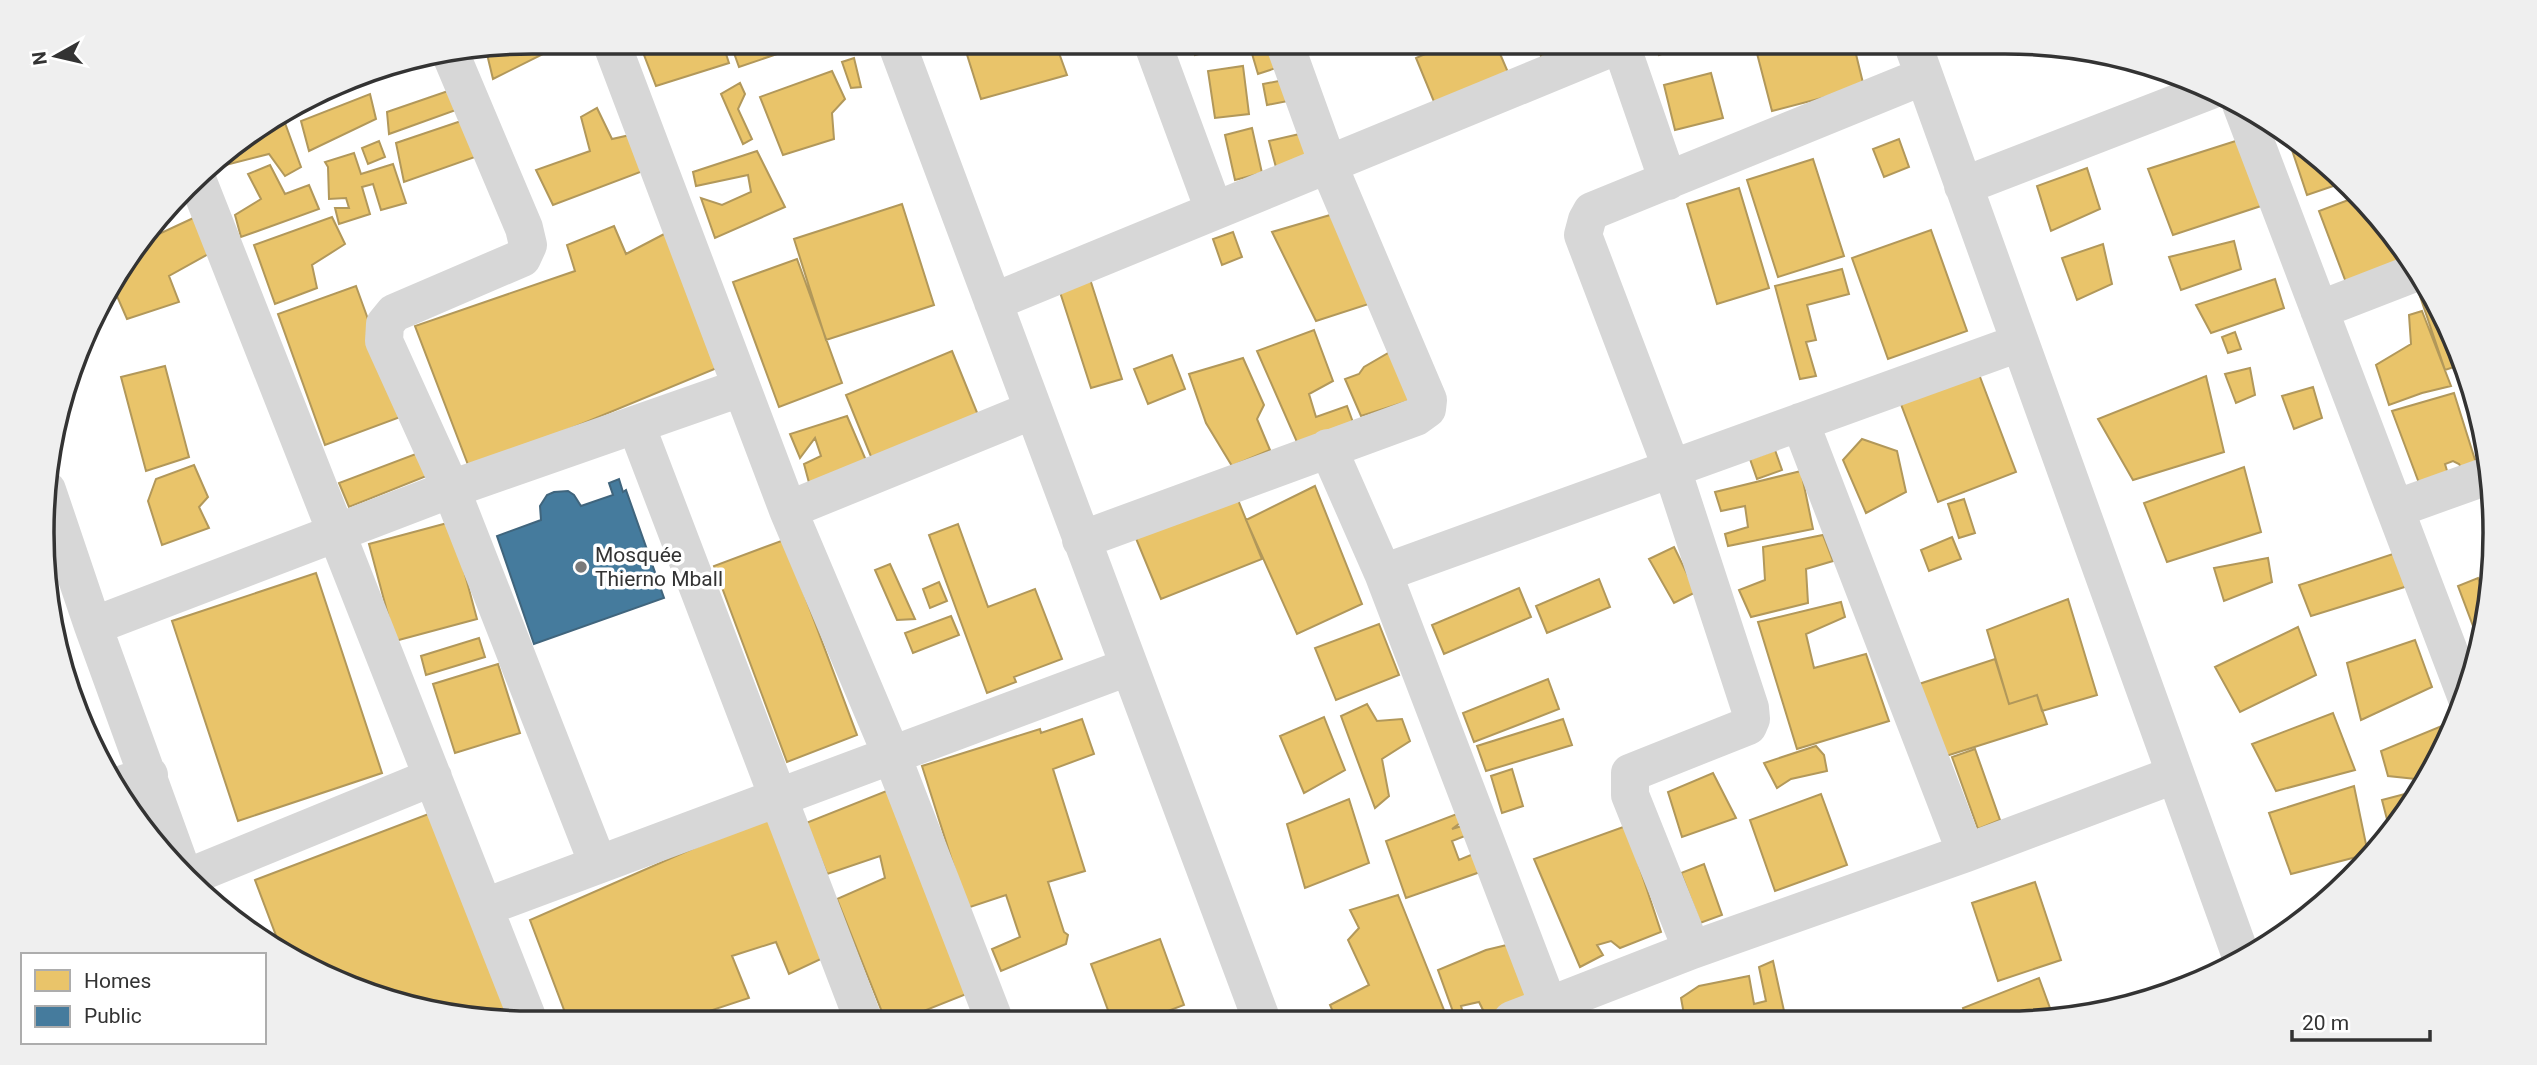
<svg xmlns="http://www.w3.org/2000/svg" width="2537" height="1065" font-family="Roboto,sans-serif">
	<rect width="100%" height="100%" fill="#fff"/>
	<path fill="#e9c46a" stroke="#b2985a" stroke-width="2" d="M 532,42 L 567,42 L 493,79 L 486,50 Z
		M 639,42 L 722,42 L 729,63 L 656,86 Z
		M 730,42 L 812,42 L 739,67 Z
		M 963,42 L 1055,42 L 1067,75 L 981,99 Z
		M 1191,42 L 1220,42 L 1222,48 L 1195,55 Z
		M 1268,42 L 1279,67 L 1258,74 L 1250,47 Z
		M 1452,42 L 1495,42 L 1510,77 L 1437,109 L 1416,58 Z
		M 1535,42 L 1594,42 L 1544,63 Z
		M 1655,42 L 1681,42 L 1683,47 L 1659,55 Z
		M 1754,42 L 1853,42 L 1864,87 L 1772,111 Z
		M 854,58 L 861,87 L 851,88 L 842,62 Z
		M 1243,66 L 1249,114 L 1215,118 L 1208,71 Z
		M 832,71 L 845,99 L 832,113 L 834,139 L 783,155 L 760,97 Z
		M 1711,73 L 1723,118 L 1675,130 L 1664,85 Z
		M 1294,78 L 1298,99 L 1267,105 L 1263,84 Z
		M 740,83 L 745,94 L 738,109 L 752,139 L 743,144 L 721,94 Z
		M 448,91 L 456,110 L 389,134 L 387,112 Z
		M 370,94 L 376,119 L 309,151 L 301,121 Z
		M 316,95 L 317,103 L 292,112 L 290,106 Z
		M 597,108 L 612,139 L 630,135 L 643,171 L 553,205 L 536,170 L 590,151 L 581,117 Z
		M 281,112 L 301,167 L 285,176 L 269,154 L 214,168 L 213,161 Z
		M 461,121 L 475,157 L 404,182 L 396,143 Z
		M 1252,128 L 1262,173 L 1235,180 L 1225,135 Z
		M 1304,133 L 1311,162 L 1277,171 L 1269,141 Z
		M 2287,135 L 2328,163 L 2345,182 L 2307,195 Z
		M 2245,138 L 2267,204 L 2173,235 L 2148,169 Z
		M 1899,139 L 1909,167 L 1884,177 L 1873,149 Z
		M 379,141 L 385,157 L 368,164 L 362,148 Z
		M 757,151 L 785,207 L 715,238 L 701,198 L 722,205 L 751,192 L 748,175 L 696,186 L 693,172 Z
		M 354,153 L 361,174 L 393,164 L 406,203 L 381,210 L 373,184 L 362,187 L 370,214 L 339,224 L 335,208 L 349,208 L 346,198 L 329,199 L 328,167 L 325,162 Z
		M 1813,159 L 1844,256 L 1778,277 L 1747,180 Z
		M 270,165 L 285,194 L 309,185 L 319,209 L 241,237 L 235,215 L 261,199 L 248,174 Z
		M 2087,168 L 2100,209 L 2051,231 L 2037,186 Z
		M 1739,188 L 1769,288 L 1717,304 L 1687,204 Z
		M 2359,196 L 2393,234 L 2411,262 L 2347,285 L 2319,211 Z
		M 902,204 L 934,305 L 826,340 L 794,239 Z
		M 1337,213 L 1378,301 L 1316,321 L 1272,232 Z
		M 202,214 L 212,252 L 169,276 L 179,302 L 127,319 L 117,296 L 103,298 L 108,288 L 148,239 Z
		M 332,217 L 345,244 L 312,265 L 317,288 L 275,304 L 254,245 Z
		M 614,226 L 626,254 L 668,232 L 717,368 L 470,470 L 415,326 L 575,271 L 567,245 Z
		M 1931,230 L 1967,331 L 1888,359 L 1852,258 Z
		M 1233,232 L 1242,257 L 1222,265 L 1213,239 Z
		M 2234,241 L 2241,269 L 2181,290 L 2169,257 Z
		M 2103,244 L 2112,284 L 2077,300 L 2062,258 Z
		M 797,259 L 842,383 L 779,407 L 733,282 Z
		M 1842,269 L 1849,294 L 1807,305 L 1816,340 L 1806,342 L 1816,376 L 1800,379 L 1775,286 Z
		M 1090,279 L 1122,379 L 1091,388 L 1059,289 Z
		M 2275,279 L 2284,308 L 2211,333 L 2196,305 Z
		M 356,286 L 403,416 L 325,445 L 278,314 Z
		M 2430,292 L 2444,315 L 2463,364 L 2445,370 L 2420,296 Z
		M 2422,311 L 2451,386 L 2422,393 L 2389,405 L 2376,365 L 2411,344 L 2409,315 Z
		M 1314,330 L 1333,381 L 1309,394 L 1316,417 L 1347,406 L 1354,425 L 1297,442 L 1257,351 Z
		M 2235,332 L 2241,349 L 2228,353 L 2222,337 Z
		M 1402,345 L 1421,397 L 1361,416 L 1345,379 L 1359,374 L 1364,367 Z
		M 952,351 L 978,415 L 872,459 L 846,395 Z
		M 1172,355 L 1185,389 L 1148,404 L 1134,369 Z
		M 1243,358 L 1264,405 L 1257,419 L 1270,450 L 1232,466 L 1206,423 L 1189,374 Z
		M 165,366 L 189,457 L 146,471 L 121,377 Z
		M 2250,368 L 2255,395 L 2236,403 L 2225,374 Z
		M 1977,369 L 2016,472 L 1938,502 L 1899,399 Z
		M 2206,376 L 2224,452 L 2133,480 L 2098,419 Z
		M 2313,387 L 2322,418 L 2294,429 L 2282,396 Z
		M 2471,387 L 2478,405 L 2488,463 L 2464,389 Z
		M 2454,393 L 2476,463 L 2462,469 L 2459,464 L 2453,461 L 2445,464 L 2448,474 L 2419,483 L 2392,411 Z
		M 847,416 L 868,465 L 811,490 L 804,464 L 821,456 L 815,438 L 800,458 L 790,434 Z
		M 1862,439 L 1897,451 L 1906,492 L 1866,513 L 1843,460 Z
		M 1775,450 L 1782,470 L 1757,479 L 1750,459 Z
		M 421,452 L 429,475 L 349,507 L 339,483 Z
		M 194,465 L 208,497 L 199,507 L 209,528 L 162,545 L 148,501 L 156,479 Z
		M 2244,467 L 2261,532 L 2167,562 L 2144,503 Z
		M 1801,471 L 1813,529 L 1728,546 L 1725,534 L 1748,527 L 1745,506 L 1721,511 L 1715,492 Z
		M 1315,486 L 1362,604 L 1297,634 L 1246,520 Z
		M 1236,495 L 1262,559 L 1161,599 L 1135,536 Z
		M 1964,499 L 1975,533 L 1959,538 L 1948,504 Z
		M 451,522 L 477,619 L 395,641 L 369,544 Z
		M 958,524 L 988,607 L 1035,589 L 1062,659 L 1014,677 L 1016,682 L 987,693 L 929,535 Z
		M 1823,535 L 1833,561 L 1806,569 L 1808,603 L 1751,617 L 1739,590 L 1765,580 L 1763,547 Z
		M 1952,537 L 1961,559 L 1929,571 L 1921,550 Z
		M 784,540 L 857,735 L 787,762 L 714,566 Z
		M 1674,547 L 1696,592 L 1674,603 L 1649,559 Z
		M 2402,551 L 2411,585 L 2311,616 L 2299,585 Z
		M 2268,558 L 2272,582 L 2224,601 L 2214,568 Z
		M 890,564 L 915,619 L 897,620 L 875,570 Z
		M 316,573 L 382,773 L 238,821 L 172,621 Z
		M 2478,578 L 2489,605 L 2485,621 L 2473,626 L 2458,586 Z
		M 1599,579 L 1610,607 L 1547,633 L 1536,606 Z
		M 939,582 L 947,601 L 930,608 L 923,589 Z
		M 1519,588 L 1531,617 L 1444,654 L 1432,625 Z
		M 2068,599 L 2097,695 L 2042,711 L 2037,695 L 2009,704 L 1987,630 Z
		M 1841,602 L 1845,617 L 1806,634 L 1814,668 L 1866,654 L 1889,721 L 1797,749 L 1758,622 Z
		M 951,616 L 959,635 L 913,653 L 905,633 Z
		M 1379,624 L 1399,675 L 1336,700 L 1315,648 Z
		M 2298,627 L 2316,675 L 2240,712 L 2215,667 Z
		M 479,638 L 485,657 L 426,675 L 421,656 Z
		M 2415,640 L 2432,687 L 2361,720 L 2347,663 Z
		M 1995,659 L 2009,704 L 2037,695 L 2047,724 L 1943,757 L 1919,684 Z
		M 498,664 L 520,733 L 455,753 L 433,684 Z
		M 1548,679 L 1559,709 L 1474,742 L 1463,713 Z
		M 1367,704 L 1377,721 L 1402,719 L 1410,741 L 1382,759 L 1389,796 L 1375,808 L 1341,716 Z
		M 2333,713 L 2355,770 L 2276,791 L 2252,744 Z
		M 1324,717 L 1345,770 L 1304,793 L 1280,736 Z
		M 1082,719 L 1094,754 L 1053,769 L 1085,871 L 1048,882 L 1064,932 L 1068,935 L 1066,944 L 1001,971 L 992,949 L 1020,937 L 1006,895 L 967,908 L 922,766 L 1040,729 L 1041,733 Z
		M 1563,719 L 1572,745 L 1486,771 L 1477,746 Z
		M 2449,723 L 2451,727 L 2425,780 L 2388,776 L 2381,751 Z
		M 1816,746 L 1824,755 L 1827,771 L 1791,779 L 1777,788 L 1764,763 Z
		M 1975,749 L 2000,820 L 1978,829 L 1952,757 Z
		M 1512,769 L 1523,806 L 1502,813 L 1491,776 Z
		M 1713,773 L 1736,818 L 1682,837 L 1668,792 Z
		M 2354,786 L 2368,854 L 2291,874 L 2269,813 Z
		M 894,788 L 974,991 L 896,1022 L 886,1022 L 837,899 L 885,878 L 880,856 L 827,874 L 806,823 Z
		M 2420,790 L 2412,805 L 2390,831 L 2382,800 Z
		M 1821,794 L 1847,865 L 1775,891 L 1750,820 Z
		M 1349,799 L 1369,863 L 1305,888 L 1287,824 Z
		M 439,810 L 518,1021 L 375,997 L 280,946 L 255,880 Z
		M 1462,812 L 1464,820 L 1452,829 L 1465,825 L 1470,834 L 1452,841 L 1459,860 L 1478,852 L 1483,871 L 1406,898 L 1386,841 Z
		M 767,816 L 823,958 L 789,974 L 776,942 L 732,956 L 749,998 L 673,1023 L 569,1023 L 530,920 Z
		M 1626,826 L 1661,932 L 1620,948 L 1611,941 L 1597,945 L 1603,955 L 1580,967 L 1534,859 Z
		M 1704,864 L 1722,915 L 1700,923 L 1681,873 Z
		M 2035,882 L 2061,960 L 1998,981 L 1972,903 Z
		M 1398,895 L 1448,1020 L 1337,1021 L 1330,1005 L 1369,985 L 1348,940 L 1359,928 L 1350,910 Z
		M 1160,939 L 1184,1005 L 1141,1021 L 1112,1021 L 1091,964 Z
		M 1511,944 L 1529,1007 L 1486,1016 L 1479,1002 L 1461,1006 L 1465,1020 L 1456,1020 L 1438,970 L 1486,950 Z
		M 1773,961 L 1786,1020 L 1718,1020 L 1716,1016 L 1704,1020 L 1685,1020 L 1681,998 L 1699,986 L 1749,976 L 1754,1004 L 1766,1001 L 1759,967 Z
		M 2039,978 L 2054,1019 L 1967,1019 L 1963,1008 Z"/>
	<path fill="#457b9d" stroke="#40657d" stroke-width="2" d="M 619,479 L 623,492 L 626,490 L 664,598 L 534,644 L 497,536 L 541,520 L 540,506 L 547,495 L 554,492 L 568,491 L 574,495 L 581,506 L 613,495 L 609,483 Z"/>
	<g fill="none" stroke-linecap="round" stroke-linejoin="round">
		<path stroke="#d7d7d7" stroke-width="38" d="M 611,42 L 788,510 L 892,756 L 995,1022
			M 896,42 L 1262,1021
			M 1152,42 L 1214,210
			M 1620,42 L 1668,181
			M 1912,42 L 2242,959
			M 451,55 L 524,228 L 528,245 L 522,258 L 394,313 L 385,324 L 384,341 L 451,489 L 598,864
			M 2241,104 L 2466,696
			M 197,179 L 529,1022
			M 1963,186 L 2211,90
			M 993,302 L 1621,44
			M 2319,310 L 2417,272
			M 1800,422 L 1966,853
			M 636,425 L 864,1022
			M 1328,448 L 1383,573 L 1549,1007
			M 47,490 L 93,626 L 179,863
			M 2395,509 L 2490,475
			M 788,510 L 1033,410
			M 1081,540 L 1416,417 L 1427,409 L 1428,400 L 1328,164 L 1284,42
			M 1383,573 L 2019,343
			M 93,626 L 451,489 L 740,388
			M 115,787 L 149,775
			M 191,876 L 433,777
			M 485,907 L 1128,667
			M 1692,950 L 1630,795 L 1630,773 L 1748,726 L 1751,719 L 1750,708 L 1672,469 L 1583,235 L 1587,220 L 1592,211 L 1924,76
			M 1512,1020 L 1692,950 L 1966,853 L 2174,775"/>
	</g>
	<circle fill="#7a7a7a" stroke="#fff" stroke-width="2.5" cx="581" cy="567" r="7"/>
	<g text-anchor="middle" stroke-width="7" stroke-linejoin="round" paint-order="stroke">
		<g font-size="21" fill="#333" stroke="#fff" text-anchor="start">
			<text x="595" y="562">Mosquée<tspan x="595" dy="24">Thierno Mball</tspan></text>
		</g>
	</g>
	<path d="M0 0H2537V1065H0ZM532 54H2005A478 478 0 0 1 2483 532V533A478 478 0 0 1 2005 1011H532A478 478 0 0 1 54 533V532A478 478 0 0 1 532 54Z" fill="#efefef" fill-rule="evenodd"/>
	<path fill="none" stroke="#333" stroke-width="3.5" d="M532 54H2005A478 478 0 0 1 2483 532V533A478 478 0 0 1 2005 1011H532A478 478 0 0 1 54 533V532A478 478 0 0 1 532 54Z"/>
	<rect x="21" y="953" width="245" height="91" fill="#ffffff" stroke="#adadad" stroke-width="2"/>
	<rect x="35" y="970" width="35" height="21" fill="#e9c46a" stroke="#adadad" stroke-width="2"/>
	<text x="84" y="988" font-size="21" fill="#333333">Homes</text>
	<rect x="35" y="1006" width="35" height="21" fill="#457b9d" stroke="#adadad" stroke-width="2"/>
	<text x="84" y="1023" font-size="21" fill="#333333">Public</text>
	<g transform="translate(56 56) rotate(262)" stroke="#ffffff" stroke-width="5" paint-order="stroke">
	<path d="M0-5L12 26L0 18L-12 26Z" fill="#333333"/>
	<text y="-10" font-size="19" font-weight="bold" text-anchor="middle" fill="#333333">N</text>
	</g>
	<path d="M2292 1030v10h138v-10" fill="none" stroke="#333333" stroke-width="3.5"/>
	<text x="2302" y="1030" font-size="21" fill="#333333" stroke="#ffffff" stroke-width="5" paint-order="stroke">20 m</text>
</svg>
